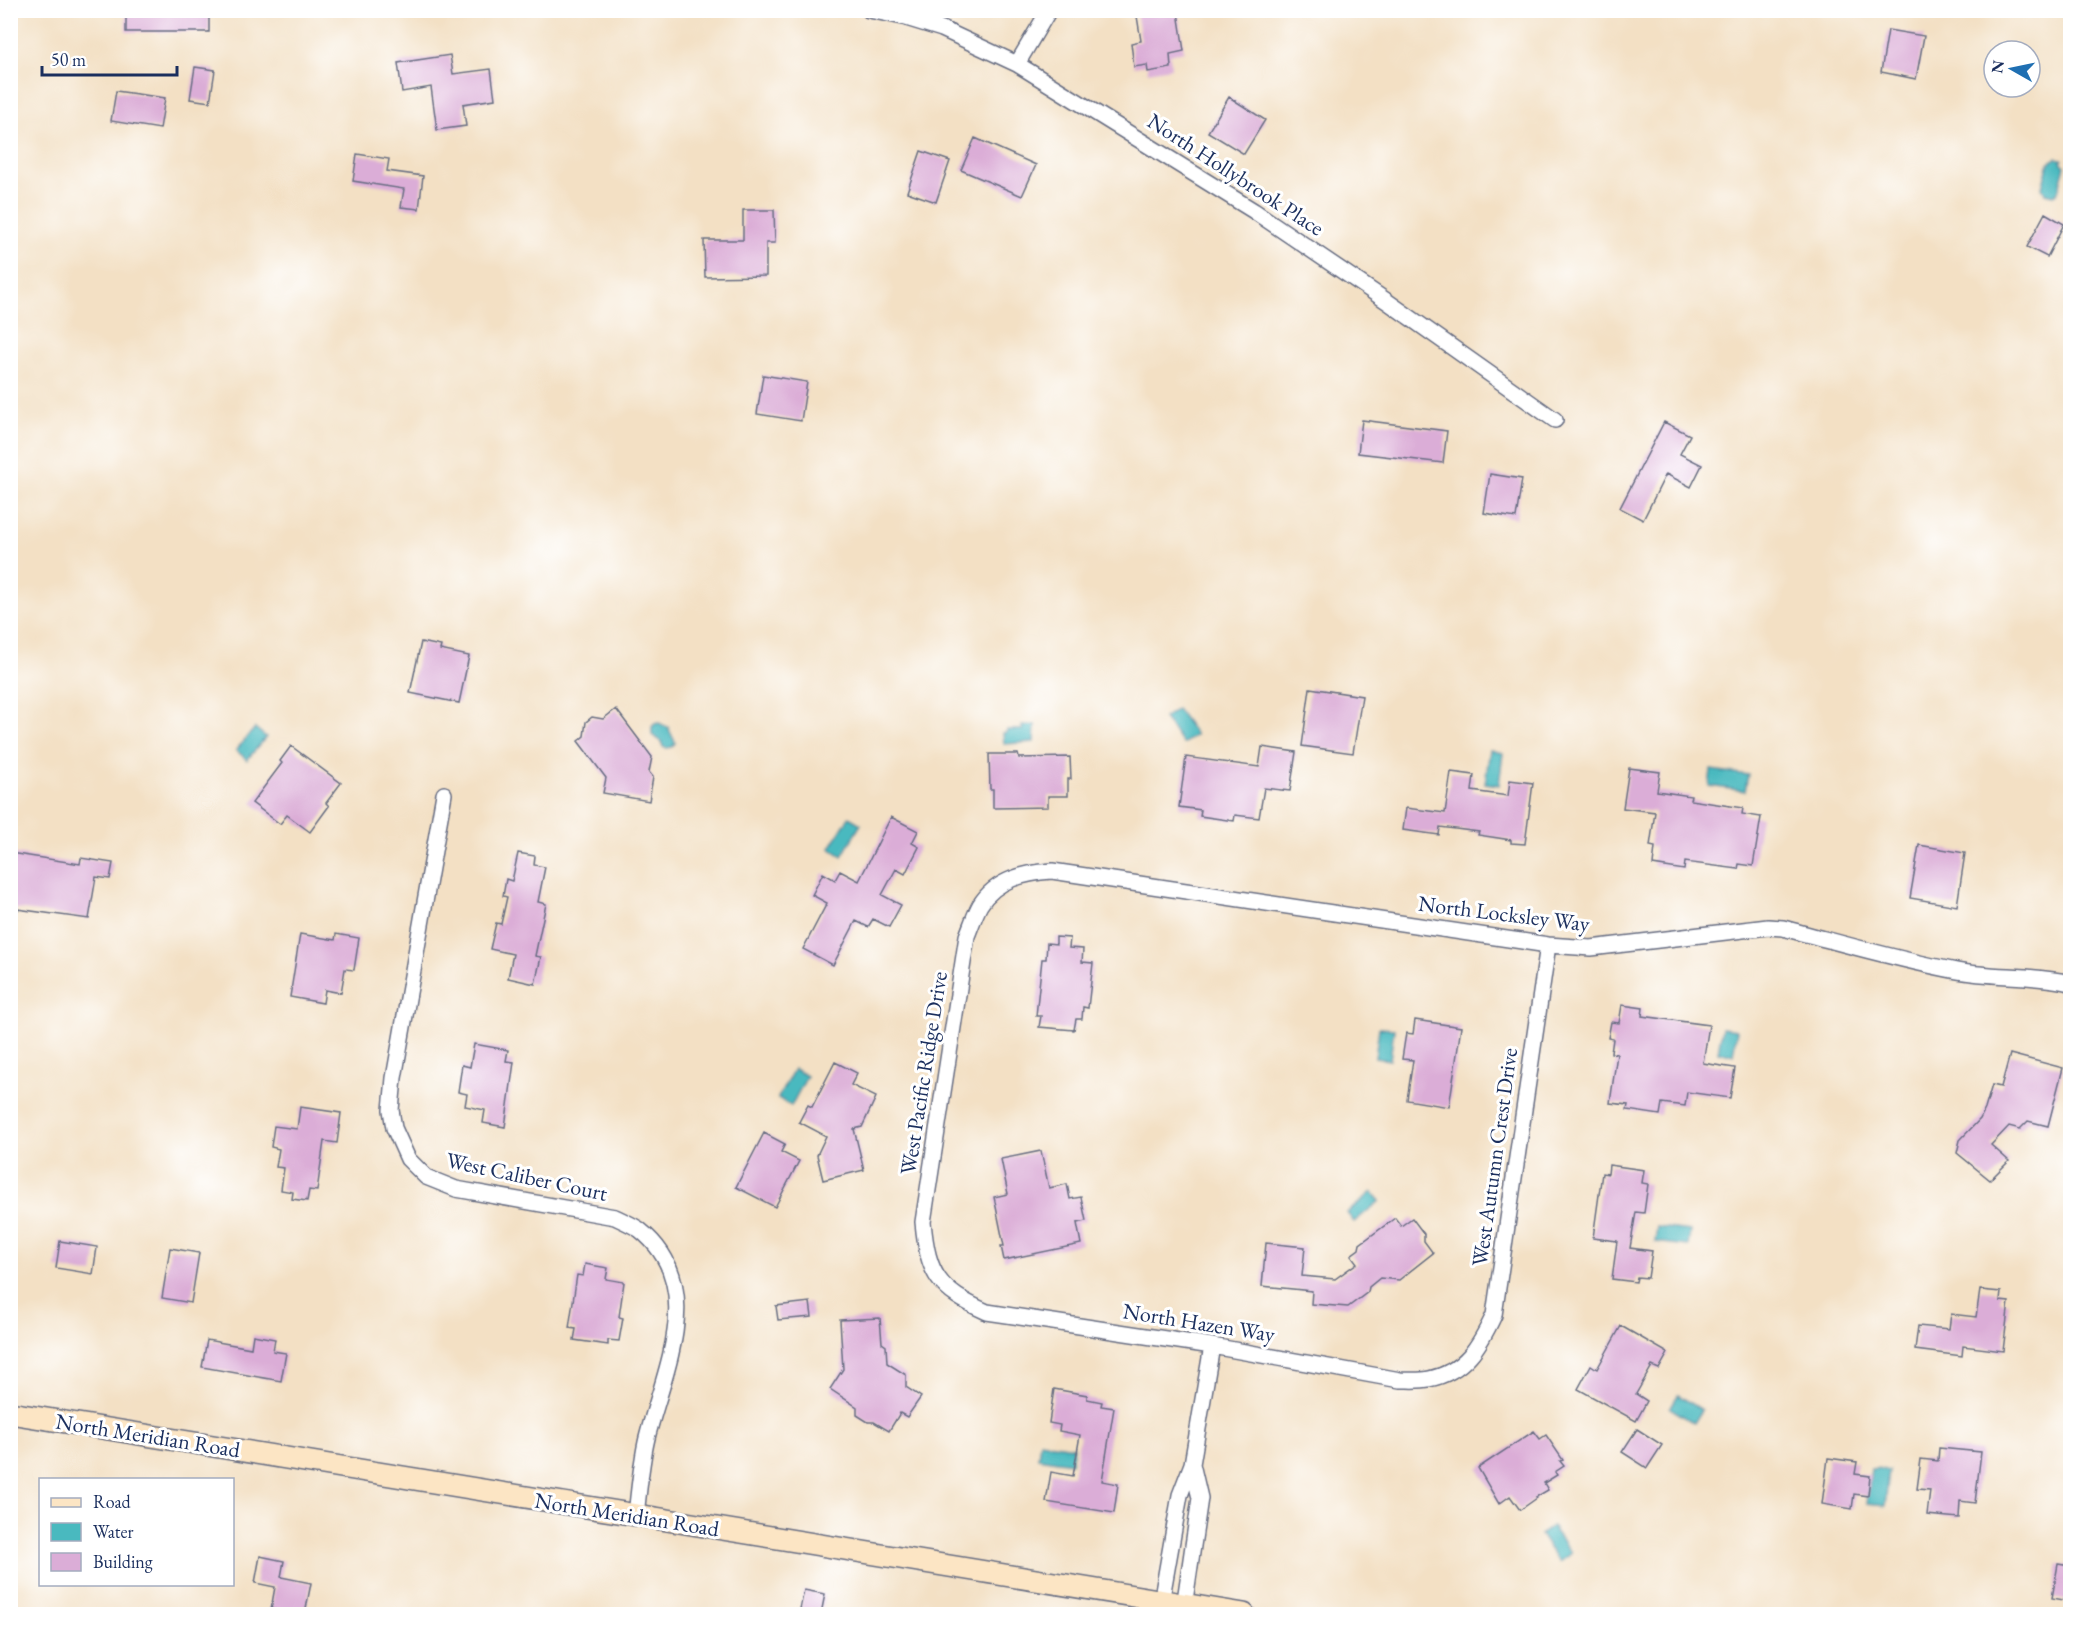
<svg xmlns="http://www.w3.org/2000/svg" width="2081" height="1625" font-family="'EB Garamond',serif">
	<rect width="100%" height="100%" fill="#fff"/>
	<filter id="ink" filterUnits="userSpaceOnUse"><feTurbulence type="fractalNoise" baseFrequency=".0167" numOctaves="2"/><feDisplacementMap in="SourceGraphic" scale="12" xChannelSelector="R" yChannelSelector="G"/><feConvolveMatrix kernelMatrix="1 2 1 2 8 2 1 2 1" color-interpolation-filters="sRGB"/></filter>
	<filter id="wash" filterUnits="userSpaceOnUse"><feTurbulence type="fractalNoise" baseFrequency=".008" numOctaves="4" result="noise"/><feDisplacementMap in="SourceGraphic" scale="24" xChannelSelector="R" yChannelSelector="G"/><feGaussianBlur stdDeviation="1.35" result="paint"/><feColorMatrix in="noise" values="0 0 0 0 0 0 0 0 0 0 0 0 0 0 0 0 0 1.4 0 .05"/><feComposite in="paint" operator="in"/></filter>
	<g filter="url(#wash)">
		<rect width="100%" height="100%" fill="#f3e0c4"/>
		<path fill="#49b9bf" stroke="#32748e" stroke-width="1.5" d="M 2056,158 L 2062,159 L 2061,162 L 2065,166 L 2058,192 L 2053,195 L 2045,193 L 2042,188 L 2049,162 Z
			M 1177,709 L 1196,735 L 1183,744 L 1164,718 Z
			M 659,723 L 669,728 C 669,734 675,737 675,744 C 672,748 669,749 663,747 L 661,741 L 652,735 L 652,727 L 654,724 Z
			M 1035,725 L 1034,742 L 1004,744 L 1003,733 L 1007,732 L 1007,730 L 1023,730 L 1022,726 Z
			M 255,728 L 266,737 L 247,760 L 236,750 Z
			M 1490,750 L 1503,753 L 1499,785 L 1485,783 Z
			M 1711,770 L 1748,775 L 1745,791 L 1709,786 Z
			M 849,817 L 861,824 L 842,856 L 830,848 Z
			M 1379,1028 L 1394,1029 L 1390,1060 L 1375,1058 Z
			M 1722,1028 L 1737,1030 L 1733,1054 L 1718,1052 Z
			M 794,1069 L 807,1076 L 791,1106 L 778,1098 Z
			M 1372,1192 L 1380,1201 L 1354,1222 L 1347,1213 Z
			M 1657,1227 L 1690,1231 L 1688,1246 L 1655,1242 Z
			M 1678,1395 L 1702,1410 L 1694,1423 L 1670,1408 Z
			M 1040,1442 L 1074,1447 L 1071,1463 L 1038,1458 Z
			M 1877,1468 L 1889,1471 L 1885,1506 L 1867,1504 L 1871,1469 L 1876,1469 Z
			M 1552,1527 L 1571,1553 L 1559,1562 L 1540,1535 Z"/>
		<g id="blocks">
			<path fill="#dbadd7" d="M 126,10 L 209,10 L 209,32 L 126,32 Z
				M 1136,10 L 1164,10 L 1165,14 L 1178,12 L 1184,51 L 1170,54 L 1171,68 L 1148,72 L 1147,65 L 1134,67 L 1131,43 L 1141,41 Z
				M 1888,30 L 1924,36 L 1916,79 L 1881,72 Z
				M 450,55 L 453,74 L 491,69 L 495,99 L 463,104 L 466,126 L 437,130 L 431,87 L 402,92 L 398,63 Z
				M 195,67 L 215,70 L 210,102 L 190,99 Z
				M 116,91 L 165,98 L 160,129 L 111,121 Z
				M 1229,97 L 1265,120 L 1244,154 L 1208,132 Z
				M 975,138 L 1036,165 L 1022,196 L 961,170 Z
				M 921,151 L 950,161 L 936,202 L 907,192 Z
				M 357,154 L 389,159 L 387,171 L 423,176 L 419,209 L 401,207 L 404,189 L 353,181 Z
				M 743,210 L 774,210 L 775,243 L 766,243 L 766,276 L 705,277 L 704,240 L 743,240 Z
				M 2045,213 L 2064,224 L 2047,257 L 2027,247 Z
				M 763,375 L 807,382 L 801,421 L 757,414 Z
				M 1362,420 L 1447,431 L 1443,463 L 1358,453 Z
				M 1664,422 L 1690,435 L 1680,454 L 1702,465 L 1691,487 L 1666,474 L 1643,520 L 1620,508 Z
				M 1490,474 L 1522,479 L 1516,518 L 1484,513 Z
				M 421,642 L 441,646 L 440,650 L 469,656 L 459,703 L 410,693 Z
				M 1310,688 L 1362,696 L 1353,753 L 1302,746 Z
				M 616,709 L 652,757 L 649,772 L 653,777 L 649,801 L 603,793 L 606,778 L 578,741 L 584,736 L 586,722 L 592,717 L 603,719 Z
				M 291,746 L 341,783 L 326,803 L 329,806 L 310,832 L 287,815 L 280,824 L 252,803 L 282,763 L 280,761 Z
				M 1262,747 L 1296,752 L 1290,791 L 1264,788 L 1259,818 L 1235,815 L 1234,821 L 1200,816 L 1201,810 L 1179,807 L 1186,757 L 1259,767 Z
				M 989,754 L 1018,754 L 1019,758 L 1070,757 L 1071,779 L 1068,779 L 1068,796 L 1048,796 L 1048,807 L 993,808 L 993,789 L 990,789 Z
				M 1629,768 L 1660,772 L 1657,791 L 1691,796 L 1690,800 L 1743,808 L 1742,814 L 1761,817 L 1753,866 L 1739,864 L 1738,869 L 1685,862 L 1684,870 L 1653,865 L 1655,847 L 1650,846 L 1655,812 L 1623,808 Z
				M 1451,772 L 1474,775 L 1472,791 L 1508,796 L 1510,780 L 1533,783 L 1525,844 L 1511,843 L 1511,840 L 1478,835 L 1479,832 L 1440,827 L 1439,835 L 1403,830 L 1406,808 L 1445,813 Z
				M 891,817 L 918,831 L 912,843 L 919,847 L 905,874 L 896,869 L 882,895 L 901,905 L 889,927 L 873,919 L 868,927 L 856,921 L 833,965 L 803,949 L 827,903 L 812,895 L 823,873 L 835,880 L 840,871 L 859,881 Z
				M 1919,845 L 1965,853 L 1957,906 L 1910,898 Z
				M 10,853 L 80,864 L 81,858 L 113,863 L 110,879 L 96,877 L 89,919 L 10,908 Z
				M 518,853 L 535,856 L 534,865 L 545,867 L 538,902 L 546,904 L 535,956 L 541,957 L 535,984 L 508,978 L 513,954 L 490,949 L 496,923 L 501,924 L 507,897 L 503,896 L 506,879 L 512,881 Z
				M 300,934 L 335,940 L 336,934 L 359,938 L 354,970 L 345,969 L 341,993 L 325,990 L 323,1003 L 290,997 Z
				M 1056,937 L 1070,938 L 1069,948 L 1083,949 L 1082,962 L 1093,963 L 1088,1008 L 1083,1007 L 1082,1019 L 1076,1019 L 1074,1030 L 1039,1027 L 1041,1016 L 1036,1016 L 1042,959 L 1046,959 L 1047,943 L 1056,944 Z
				M 1622,1005 L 1643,1008 L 1642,1016 L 1709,1025 L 1703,1063 L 1735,1068 L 1730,1098 L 1687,1092 L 1685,1106 L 1662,1103 L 1660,1115 L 1627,1110 L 1628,1105 L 1610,1103 L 1617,1054 L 1611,1053 L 1613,1039 L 1608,1038 L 1611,1022 L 1619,1023 Z
				M 1415,1020 L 1461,1027 L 1449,1107 L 1407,1100 L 1413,1060 L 1402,1059 L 1406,1033 L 1413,1034 Z
				M 474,1044 L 508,1050 L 506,1061 L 514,1062 L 505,1127 L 483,1123 L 485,1110 L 465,1106 L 467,1094 L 458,1092 L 462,1065 L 470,1067 Z
				M 2010,1054 L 2063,1068 L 2048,1126 L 2028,1121 L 2020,1129 L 2009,1126 L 1991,1145 L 2009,1161 L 1990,1180 L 1957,1153 L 1960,1140 L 1980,1119 L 1985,1109 L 1992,1085 L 2001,1087 Z
				M 835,1062 L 857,1073 L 851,1085 L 876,1097 L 862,1127 L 854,1129 L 864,1170 L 823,1180 L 817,1155 L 826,1136 L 799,1122 L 808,1105 L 812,1107 Z
				M 300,1107 L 341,1113 L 337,1143 L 324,1141 L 317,1191 L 309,1190 L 307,1201 L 292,1199 L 293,1192 L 281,1190 L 284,1168 L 276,1167 L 279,1149 L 271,1147 L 274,1126 L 297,1129 Z
				M 764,1133 L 785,1144 L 781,1152 L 799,1161 L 775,1207 L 736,1187 Z
				M 1041,1151 L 1049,1188 L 1067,1184 L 1070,1199 L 1081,1197 L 1086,1221 L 1077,1223 L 1081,1244 L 1004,1260 L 1001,1246 L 1004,1246 L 994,1197 L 1008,1194 L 1001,1159 Z
				M 1609,1165 L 1644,1170 L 1642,1183 L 1648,1184 L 1644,1213 L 1636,1212 L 1630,1248 L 1652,1251 L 1648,1278 L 1637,1277 L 1636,1282 L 1612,1279 L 1617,1241 L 1593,1238 L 1602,1173 L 1608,1174 Z
				M 1395,1218 L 1401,1226 L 1412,1218 L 1424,1234 L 1424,1241 L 1433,1253 L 1399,1280 L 1380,1278 L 1369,1287 L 1368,1292 L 1348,1307 L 1311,1304 L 1312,1291 L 1262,1286 L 1266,1243 L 1305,1247 L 1302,1276 L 1335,1279 L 1357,1263 L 1351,1255 L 1359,1249 L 1360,1244 Z
				M 60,1241 L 97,1247 L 93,1274 L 56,1268 Z
				M 170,1248 L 199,1253 L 191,1303 L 162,1298 Z
				M 585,1264 L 608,1268 L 606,1279 L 624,1282 L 619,1317 L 623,1318 L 619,1341 L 608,1340 L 608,1345 L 574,1340 L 576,1329 L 569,1328 L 577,1275 L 583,1276 Z
				M 1980,1290 L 2001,1292 L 2000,1301 L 2009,1302 L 2003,1351 L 1963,1346 L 1962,1356 L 1915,1350 L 1918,1326 L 1949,1329 L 1951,1314 L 1976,1317 Z
				M 810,1302 L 812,1317 L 778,1320 L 776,1306 Z
				M 880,1318 L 882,1343 L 886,1346 L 887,1363 L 906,1375 L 906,1387 L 921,1397 L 907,1417 L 900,1413 L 889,1431 L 874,1422 L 868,1422 L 857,1415 L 857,1407 L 830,1389 L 843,1369 L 840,1320 Z
				M 1621,1326 L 1668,1353 L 1659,1369 L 1652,1366 L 1636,1394 L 1647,1401 L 1636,1421 L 1578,1389 L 1591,1365 L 1597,1369 Z
				M 253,1335 L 275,1339 L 273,1351 L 286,1353 L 281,1381 L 202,1367 L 207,1340 L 251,1348 Z
				M 1054,1389 L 1087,1395 L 1087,1399 L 1102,1402 L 1101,1406 L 1114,1408 L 1102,1481 L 1118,1484 L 1114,1513 L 1046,1502 L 1051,1472 L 1073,1476 L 1080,1435 L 1059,1431 L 1060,1425 L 1049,1423 Z
				M 1637,1429 L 1662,1445 L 1647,1468 L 1622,1452 Z
				M 1534,1431 L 1540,1439 L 1546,1435 L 1563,1460 L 1560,1461 L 1564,1466 L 1555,1472 L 1557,1475 L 1544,1483 L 1548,1490 L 1536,1497 L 1537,1498 L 1520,1510 L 1510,1496 L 1499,1504 L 1478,1468 Z
				M 1939,1448 L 1981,1452 L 1975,1503 L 1960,1501 L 1959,1518 L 1927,1515 L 1930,1490 L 1917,1489 L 1921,1459 L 1938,1461 Z
				M 1828,1458 L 1857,1462 L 1855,1474 L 1870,1476 L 1868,1496 L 1854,1494 L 1852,1509 L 1822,1504 Z
				M 260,1556 L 284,1561 L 281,1577 L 311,1583 L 305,1614 L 271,1609 L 275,1587 L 255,1583 Z
				M 2058,1564 L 2070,1566 L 2070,1601 L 2052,1598 Z
				M 804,1590 L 825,1594 L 821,1614 L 799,1614 Z"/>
		</g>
	</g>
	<g filter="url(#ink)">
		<use href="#blocks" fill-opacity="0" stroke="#676d82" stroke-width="1.5"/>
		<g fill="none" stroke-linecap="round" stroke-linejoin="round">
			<defs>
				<path id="street" d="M 869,10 L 903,17 L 942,29 L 1017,64 L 1254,211 L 1388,302 L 1555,420
					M 1017,64 L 1049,10
					M 444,794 L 394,1078 L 391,1110 L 394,1128 L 408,1159 L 426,1177 L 456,1189 L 615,1217 C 623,1221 633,1225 640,1230 C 708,1284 664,1370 647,1438 C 641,1463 639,1490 636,1515
					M 1548,945 L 1494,1315 C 1480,1345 1465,1372 1429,1379 C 1420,1381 1410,1380 1400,1380 L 1212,1346 L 987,1312 C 938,1290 928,1275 923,1222 L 967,936 C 971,926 975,914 980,905 C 996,879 1025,873 1052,871 L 1548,945 L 1591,948 L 1768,927 L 1783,928 C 1841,943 1898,960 1957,971 C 1994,978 2033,974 2070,983
					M 1192,1464 L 1212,1346
					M 1159,1614 L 1180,1495 L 1192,1464 L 1200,1498 L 1183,1614"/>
				<path id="secondary" d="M 10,1413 L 1244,1614"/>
			</defs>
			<use href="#street" stroke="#676d82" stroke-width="18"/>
			<use href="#secondary" stroke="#676d82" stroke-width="24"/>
			<use href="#street" stroke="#fff" stroke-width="15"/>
			<use href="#secondary" stroke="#fce5c4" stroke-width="21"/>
		</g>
	</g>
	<g text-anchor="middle" stroke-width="6" stroke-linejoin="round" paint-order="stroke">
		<g font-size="22" fill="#1b2f5e" stroke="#fff">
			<text transform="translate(1236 174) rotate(33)" y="8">North Hollybrook Place</text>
			<text transform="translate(1504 913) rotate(7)" y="8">North Locksley Way</text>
			<text transform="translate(923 1073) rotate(-81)" y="8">West Pacific Ridge Drive</text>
			<text transform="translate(1494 1157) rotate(-82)" y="8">West Autumn Crest Drive</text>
			<text transform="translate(527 1176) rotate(12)" y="8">West Caliber Court</text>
			<text transform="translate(1199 1322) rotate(9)" y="8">North Hazen Way</text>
			<text transform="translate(148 1435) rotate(9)" y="8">North Meridian Road</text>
			<text transform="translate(627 1514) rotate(9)" y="8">North Meridian Road</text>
		</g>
	</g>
	<rect width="2081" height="1625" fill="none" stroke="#fff" stroke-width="36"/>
	<rect x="39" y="1478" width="195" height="108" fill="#ffffff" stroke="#a4acbf" stroke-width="1.5"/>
	<rect x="51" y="1498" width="30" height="9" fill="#fce5c4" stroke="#a4acbf" stroke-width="1.5"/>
	<text x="93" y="1508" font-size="18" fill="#1b2f5e">Road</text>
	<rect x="51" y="1523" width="30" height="18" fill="#49b9bf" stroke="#a4acbf" stroke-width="1.5"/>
	<text x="93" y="1538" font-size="18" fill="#1b2f5e">Water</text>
	<rect x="51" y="1553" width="30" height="18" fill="#dbadd7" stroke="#a4acbf" stroke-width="1.5"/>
	<text x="93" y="1568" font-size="18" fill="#1b2f5e">Building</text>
	<g transform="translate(2012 69) rotate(279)"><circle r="28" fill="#ffffff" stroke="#a4acbf" stroke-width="1.5"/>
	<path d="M0-4.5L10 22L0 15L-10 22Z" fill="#1f6fb2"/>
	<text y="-9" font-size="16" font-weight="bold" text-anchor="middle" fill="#1b2f5e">N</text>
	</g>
	<path d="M42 66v9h135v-9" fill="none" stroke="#1b2f5e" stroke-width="3"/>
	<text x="51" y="66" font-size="18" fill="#1b2f5e" stroke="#ffffff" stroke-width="4.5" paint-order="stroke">50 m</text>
</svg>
